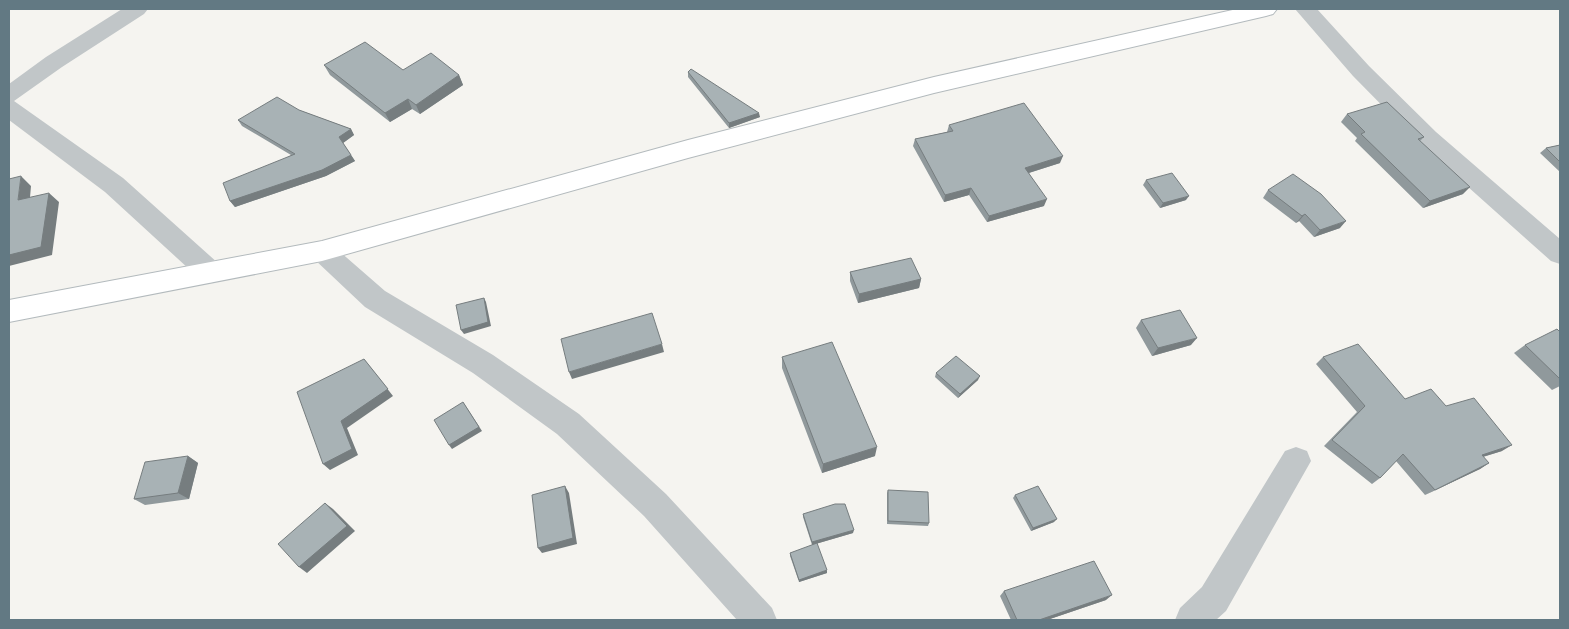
<svg xmlns="http://www.w3.org/2000/svg" width="1569" height="629" font-family="'Work Sans',sans-serif">
	<rect width="100%" height="100%" fill="#f5f4f0"/>
	<g fill="none" stroke-linecap="round" stroke-linejoin="round">
		<defs>
			<path id="secondary" d="M 1237,9 L 1277,9 L 1273,14 L 1266,16 L 934,93 L 688,158 L 322,261 L 9,322 L 9,300 L 322,241 L 688,140 L 934,77 Z"/>
		</defs>
		<use href="#secondary" stroke="#b3babd" stroke-width="2"/>
		<path fill="#c1c6c8" fill-rule="evenodd" d="M 122,9 L 148,9 L 144,14 L 62,67 L 14,101 L 123,178 L 219,264 L 223,272 L 219,280 L 210,283 L 201,280 L 105,192 L 9,120 L 9,84 L 46,57 Z
			M 1295,9 L 1317,9 L 1369,66 L 1436,132 L 1560,239 L 1560,264 L 1551,261 L 1420,144 L 1353,76 Z
			M 322,241 L 331,244 L 385,291 L 493,355 L 579,414 L 666,494 L 772,608 L 777,620 L 737,620 L 644,516 L 557,434 L 473,373 L 365,307 L 313,258 L 309,251 L 313,244 Z
			M 1296,447 L 1307,451 L 1311,461 L 1226,611 L 1216,620 L 1175,620 L 1180,608 L 1202,587 L 1285,451 Z"/>
		<use href="#secondary" fill="#fff" fill-rule="evenodd"/>
	</g>
	<path fill="#90999c" d="M 324,65 L 403,70 L 459,75 L 463,85 L 420,114 L 412,109 L 390,122 L 330,75 Z
		M 688,72 L 760,117 L 729,128 L 688,77 Z
		M 299,110 L 351,129 L 354,135 L 343,143 L 355,161 L 326,176 L 235,207 L 230,201 L 291,155 L 242,126 L 238,120 Z
		M 1347,114 L 1424,137 L 1420,141 L 1463,194 L 1423,208 L 1355,141 L 1357,138 L 1341,122 Z
		M 949,125 L 1060,163 L 1029,173 L 1044,206 L 987,222 L 969,195 L 944,202 L 913,146 L 915,139 L 947,132 Z
		M 1560,145 L 1560,172 L 1540,153 L 1546,148 Z
		M 1146,180 L 1186,200 L 1160,208 L 1143,185 Z
		M 1268,190 L 1340,228 L 1314,237 L 1299,221 L 1296,223 L 1263,198 Z
		M 850,272 L 921,279 L 919,288 L 858,303 L 850,281 Z
		M 1141,320 L 1191,345 L 1152,356 L 1136,328 Z
		M 1560,332 L 1560,386 L 1552,390 L 1514,353 L 1525,345 Z
		M 782,357 L 875,456 L 822,473 L 782,368 Z
		M 1323,357 L 1405,399 L 1446,406 L 1502,451 L 1483,457 L 1489,463 L 1480,469 L 1425,495 L 1396,461 L 1380,478 L 1372,484 L 1324,446 L 1357,412 L 1316,364 Z
		M 936,373 L 978,380 L 958,398 L 935,377 Z
		M 188,456 L 198,463 L 189,499 L 145,505 L 134,499 Z
		M 888,490 L 929,523 L 928,526 L 887,524 L 887,493 Z
		M 1015,495 L 1054,522 L 1031,531 L 1013,498 Z
		M 803,514 L 853,533 L 812,545 L 803,517 Z
		M 790,553 L 827,573 L 799,582 L 790,556 Z
		M 1004,591 L 1106,600 L 1047,620 L 1011,620 L 1000,596 Z"/>
	<path fill="#767d7f" d="M 459,75 L 463,85 L 420,114 L 416,105 Z
		M 408,99 L 412,109 L 390,122 L 385,113 Z
		M 759,113 L 760,117 L 729,128 L 729,123 Z
		M 351,129 L 354,135 L 343,143 L 339,137 Z
		M 351,155 L 355,161 L 326,176 L 235,207 L 230,201 Z
		M 1063,156 L 1060,163 L 1022,175 L 1025,168 Z
		M 21,176 L 31,186 L 29,209 L 18,200 Z
		M 1470,187 L 1463,194 L 1423,208 L 1430,201 Z
		M 971,188 L 969,195 L 944,202 L 945,195 Z
		M 49,193 L 59,202 L 52,255 L 9,266 L 9,255 Z
		M 1189,196 L 1186,200 L 1160,208 L 1163,203 Z
		M 1047,199 L 1044,206 L 987,222 L 989,216 Z
		M 1305,214 L 1299,221 L 1296,223 L 1302,216 Z
		M 1346,221 L 1340,228 L 1314,237 L 1320,230 Z
		M 921,279 L 919,288 L 858,303 L 859,294 Z
		M 484,298 L 486,302 L 491,326 L 464,334 L 461,330 Z
		M 1197,338 L 1191,345 L 1152,356 L 1158,348 Z
		M 662,344 L 664,352 L 572,379 L 569,372 Z
		M 364,359 L 393,396 L 347,428 L 358,455 L 330,470 L 323,464 L 341,421 Z
		M 980,376 L 978,380 L 958,398 L 960,394 Z
		M 463,402 L 482,431 L 452,449 L 449,445 Z
		M 1512,445 L 1502,451 L 1472,460 L 1482,455 Z
		M 877,447 L 875,456 L 822,473 L 823,464 Z
		M 188,456 L 198,463 L 189,499 L 178,493 Z
		M 1489,463 L 1480,469 L 1425,495 Z
		M 565,486 L 569,493 L 577,544 L 542,553 L 538,548 Z
		M 325,503 L 333,509 L 355,531 L 307,573 L 299,567 Z
		M 1057,519 L 1054,522 L 1031,531 L 1033,528 Z
		M 854,530 L 853,533 L 812,545 L 812,542 Z
		M 827,570 L 827,573 L 799,582 L 799,580 Z
		M 1112,595 L 1106,600 L 1047,620 L 1039,620 Z"/>
	<path fill="#a8b2b5" stroke="#767d7f" d="M 365,42 L 403,70 L 431,53 L 459,75 L 416,105 L 408,99 L 385,113 L 324,65 Z
		M 691,69 L 759,113 L 729,123 L 688,72 Z
		M 277,97 L 299,110 L 351,129 L 339,137 L 351,155 L 322,170 L 230,201 L 223,183 L 295,154 L 238,120 Z
		M 1387,102 L 1424,137 L 1418,139 L 1470,187 L 1430,201 L 1361,134 L 1365,132 L 1347,114 Z
		M 1024,103 L 1063,156 L 1025,168 L 1047,199 L 989,216 L 971,188 L 945,195 L 915,139 L 953,131 L 949,125 Z
		M 1560,145 L 1560,162 L 1546,148 Z
		M 1172,173 L 1189,196 L 1163,203 L 1146,180 Z
		M 1293,174 L 1321,194 L 1346,221 L 1320,230 L 1305,214 L 1302,216 L 1268,190 Z
		M 21,176 L 18,200 L 49,193 L 41,247 L 9,255 L 9,179 Z
		M 911,258 L 921,279 L 859,294 L 850,272 Z
		M 484,298 L 488,322 L 461,330 L 456,305 Z
		M 1180,310 L 1197,338 L 1158,348 L 1141,320 Z
		M 652,313 L 662,344 L 569,372 L 561,339 Z
		M 1557,329 L 1560,332 L 1560,379 L 1525,345 Z
		M 832,342 L 877,447 L 823,464 L 782,357 Z
		M 1358,344 L 1405,399 L 1431,389 L 1446,406 L 1474,398 L 1512,445 L 1482,455 L 1489,463 L 1435,490 L 1403,454 L 1380,478 L 1332,440 L 1365,406 L 1323,357 Z
		M 956,356 L 980,376 L 960,394 L 936,373 Z
		M 364,359 L 388,389 L 341,421 L 352,449 L 323,464 L 297,392 Z
		M 463,402 L 479,427 L 449,445 L 434,420 Z
		M 188,456 L 178,493 L 134,499 L 145,462 Z
		M 565,486 L 573,538 L 538,548 L 532,495 Z
		M 1038,486 L 1057,519 L 1033,528 L 1015,495 Z
		M 888,490 L 928,492 L 929,523 L 888,521 Z
		M 325,503 L 347,526 L 299,567 L 278,544 Z
		M 835,504 L 845,504 L 854,530 L 812,542 L 803,514 Z
		M 817,543 L 827,570 L 799,580 L 790,553 Z
		M 1094,561 L 1112,595 L 1039,620 L 1017,620 L 1004,591 Z"/>
	<rect width="1569" height="629" fill="none" stroke="#627983" stroke-width="20"/>
</svg>
